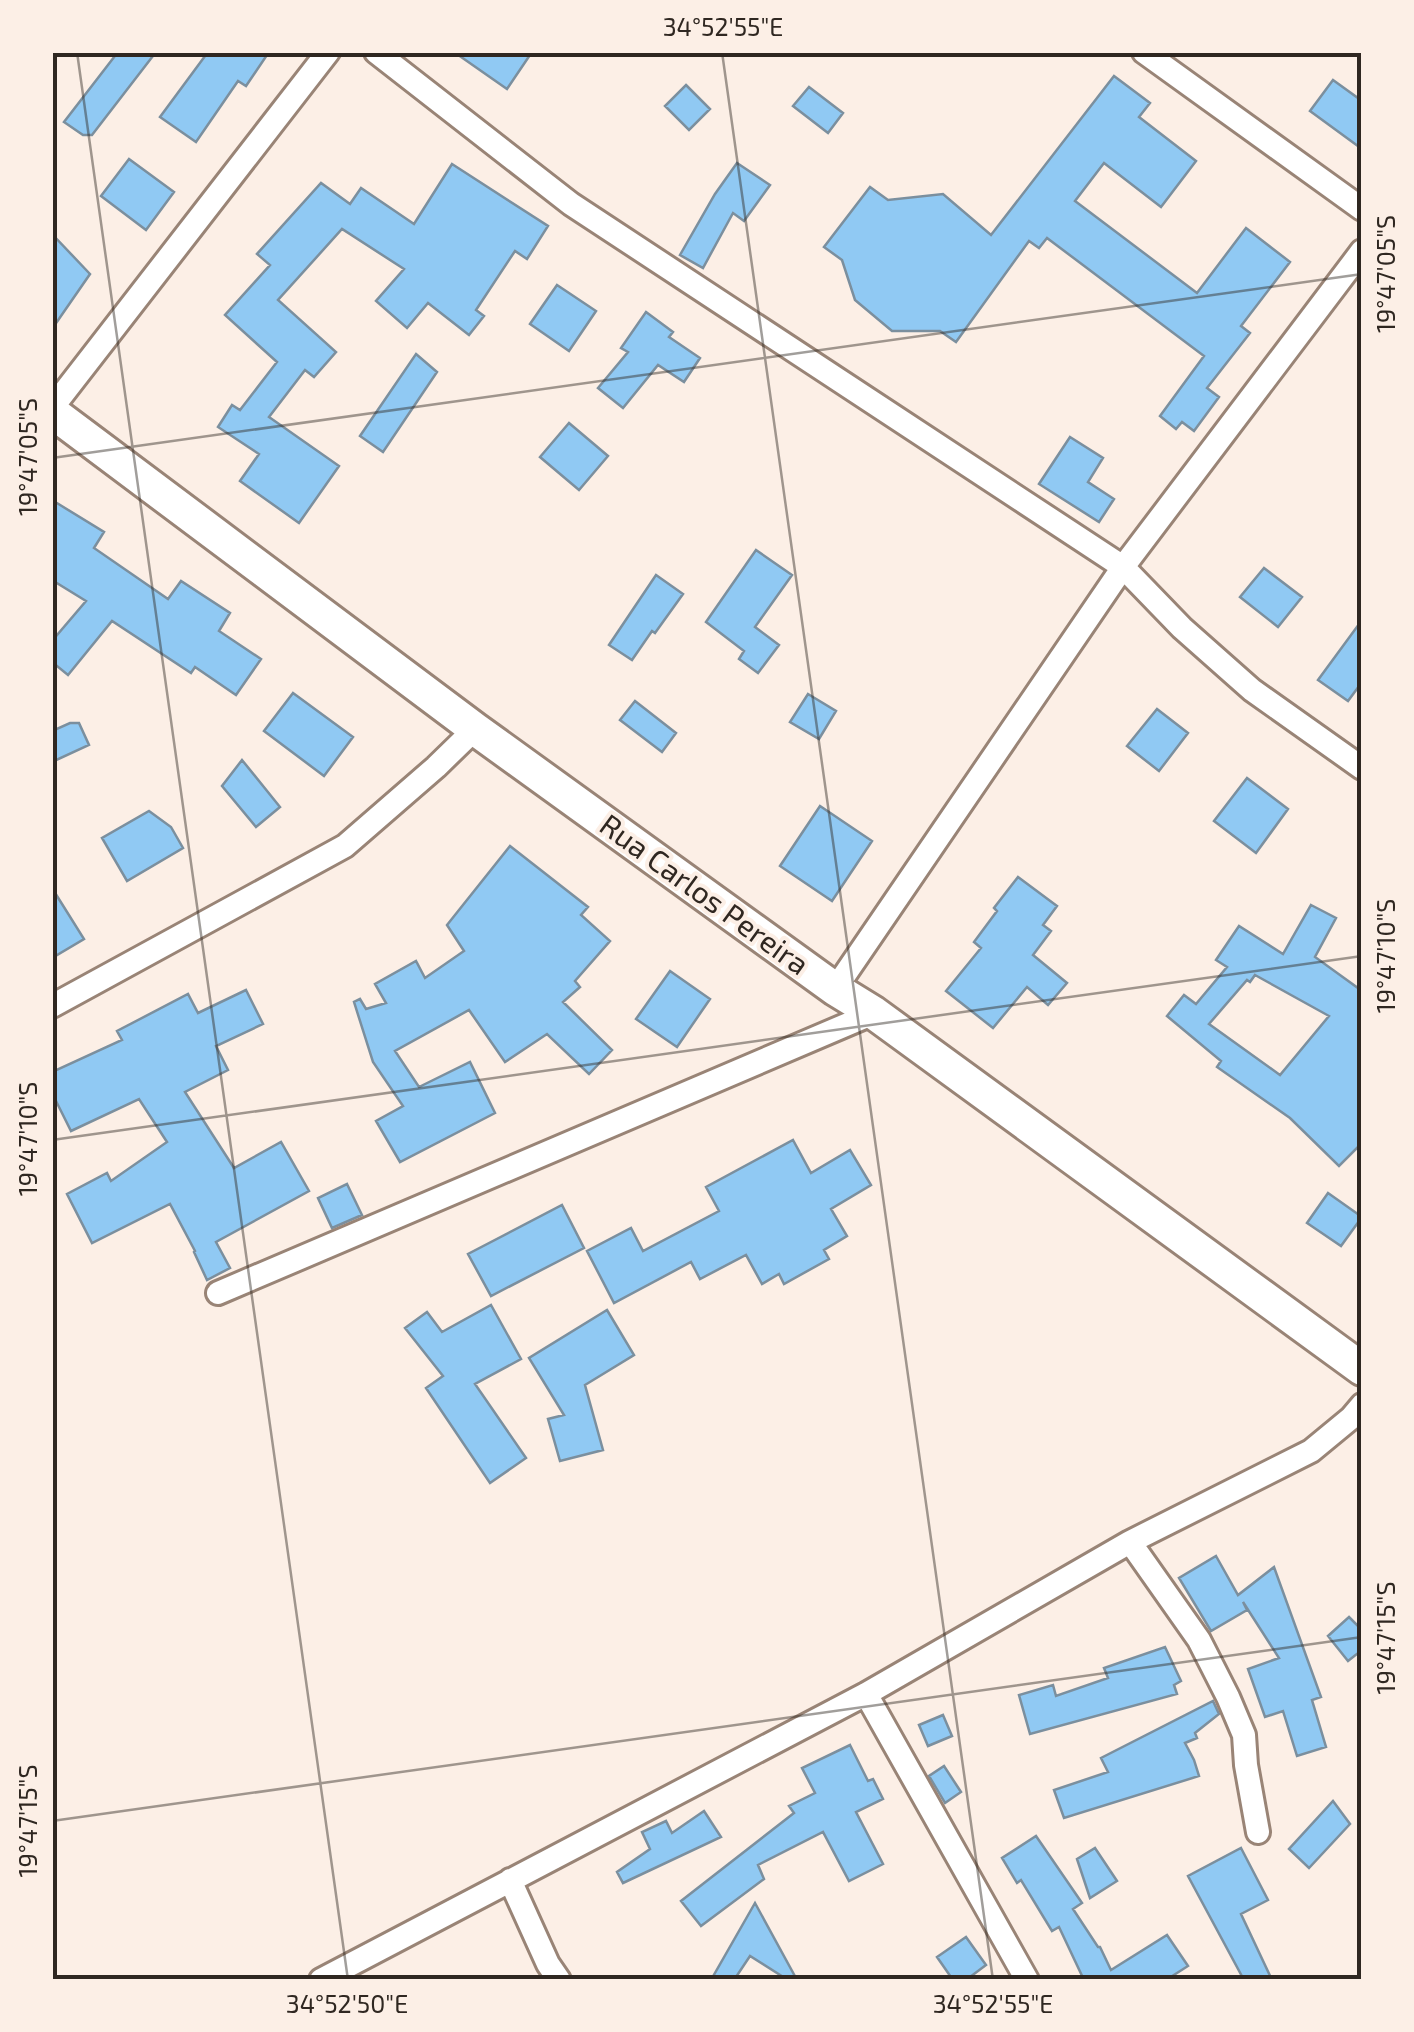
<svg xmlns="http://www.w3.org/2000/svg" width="1414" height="2032" font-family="'Exo 2',sans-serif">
	<rect width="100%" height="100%" fill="#fcefe6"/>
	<path fill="#90c9f3" stroke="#7b8f9e" stroke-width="2.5" fill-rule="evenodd" d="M 118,52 L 156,52 L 92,135 L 83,135 L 64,122 Z
		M 208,52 L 269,52 L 246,86 L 238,81 L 196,142 L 160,117 Z
		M 454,52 L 532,52 L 507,89 Z
		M 1114,76 L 1150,103 L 1139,117 L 1196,161 L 1161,207 L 1104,163 L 1075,201 L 1197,293 L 1246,228 L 1290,262 L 1241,326 L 1250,333 L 1207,388 L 1219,397 L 1194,431 L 1182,422 L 1176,429 L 1160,416 L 1204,356 L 1047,238 L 1039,248 L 1029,241 L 956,342 L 940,331 L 892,331 L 855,300 L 842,260 L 824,247 L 870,187 L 888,200 L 943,194 L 991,235 Z
		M 1333,80 L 1362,101 L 1362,149 L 1310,111 Z
		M 686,85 L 710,109 L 689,130 L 665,106 Z
		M 809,87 L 843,113 L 828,133 L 793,106 Z
		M 129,159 L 174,192 L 146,230 L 101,196 Z
		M 737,163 L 770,185 L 744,221 L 733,213 L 703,268 L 680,255 L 715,194 Z
		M 452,164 L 548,226 L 527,259 L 515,251 L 476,310 L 484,316 L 469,335 L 428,303 L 407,328 L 376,301 L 404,269 L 342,229 L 278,300 L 336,352 L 314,377 L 305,370 L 269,417 L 339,466 L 299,523 L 240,481 L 259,454 L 218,427 L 232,405 L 240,410 L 277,362 L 225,315 L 270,265 L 257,254 L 321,183 L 350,204 L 361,188 L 414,224 Z
		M 52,234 L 90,274 L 52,329 Z
		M 557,285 L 596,311 L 569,351 L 530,324 Z
		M 646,312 L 673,332 L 669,337 L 700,358 L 684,382 L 658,365 L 623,408 L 598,388 L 628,352 L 621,348 Z
		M 416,354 L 437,372 L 383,452 L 360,436 Z
		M 569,423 L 608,456 L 579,490 L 540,457 Z
		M 1070,437 L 1103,458 L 1088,482 L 1114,499 L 1099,522 L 1039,484 Z
		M 52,500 L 104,532 L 94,548 L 168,599 L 181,581 L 230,613 L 219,631 L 261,659 L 236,695 L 195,667 L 191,673 L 112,621 L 68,675 L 52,662 L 52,641 L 86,601 L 52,580 Z
		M 756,550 L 792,575 L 755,627 L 779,645 L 758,673 L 739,659 L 744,651 L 706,622 Z
		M 1264,568 L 1302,597 L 1278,627 L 1240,597 Z
		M 656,575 L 683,594 L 655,633 L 652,631 L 632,660 L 609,645 Z
		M 1362,620 L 1362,682 L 1348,701 L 1318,680 Z
		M 293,693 L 353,737 L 324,776 L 264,731 Z
		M 808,694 L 836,711 L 819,739 L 790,722 Z
		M 635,701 L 676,733 L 662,752 L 620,720 Z
		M 1157,709 L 1188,733 L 1159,771 L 1127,746 Z
		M 70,723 L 79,723 L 89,745 L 52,762 L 52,731 Z
		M 242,760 L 280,807 L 256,827 L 222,786 Z
		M 1247,778 L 1288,809 L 1256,853 L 1214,821 Z
		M 820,806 L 872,841 L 832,901 L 780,866 Z
		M 149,811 L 171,827 L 183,848 L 127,881 L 102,838 Z
		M 510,846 L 588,907 L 581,915 L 610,941 L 575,981 L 580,987 L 563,1002 L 612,1050 L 589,1074 L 547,1034 L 505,1062 L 469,1010 L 395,1051 L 419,1087 L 470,1062 L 495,1113 L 400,1162 L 376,1121 L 403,1106 L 373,1062 L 354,1002 L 360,999 L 366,1009 L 386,1003 L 375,984 L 416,961 L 425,978 L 464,951 L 447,925 Z
		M 1018,877 L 1057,906 L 1043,925 L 1051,931 L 1033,955 L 1067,983 L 1048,1005 L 1027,987 L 993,1028 L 946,991 L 981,948 L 974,942 L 997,911 L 994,908 Z
		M 52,888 L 84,939 L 52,958 Z
		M 1311,905 L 1336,918 L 1315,957 L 1362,991 L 1362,1143 L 1339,1166 L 1290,1118 L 1217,1067 L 1221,1061 L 1167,1016 L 1184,995 L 1196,1004 L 1227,967 L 1216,960 L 1239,926 L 1283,954 ZM 1255,975 L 1329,1016 L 1280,1075 L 1209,1024 L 1247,980 L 1250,982 Z
		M 670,971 L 710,999 L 677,1047 L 636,1019 Z
		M 246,990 L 263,1024 L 216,1046 L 228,1070 L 185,1092 L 234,1168 L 281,1142 L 309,1191 L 216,1242 L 230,1268 L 207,1280 L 194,1252 L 195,1251 L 170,1204 L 92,1243 L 67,1194 L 107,1173 L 111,1181 L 167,1142 L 139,1099 L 71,1131 L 52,1093 L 52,1072 L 122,1040 L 117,1031 L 188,994 L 198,1013 Z
		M 793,1140 L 811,1173 L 850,1150 L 871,1185 L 831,1209 L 847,1236 L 824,1250 L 829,1259 L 784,1284 L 779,1274 L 762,1284 L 746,1255 L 700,1279 L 691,1262 L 614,1303 L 587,1251 L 631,1228 L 643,1251 L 719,1211 L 706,1187 Z
		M 347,1184 L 362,1215 L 332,1228 L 318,1198 Z
		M 1328,1193 L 1362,1217 L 1341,1246 L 1307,1223 Z
		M 562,1205 L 584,1248 L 491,1296 L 468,1254 Z
		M 491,1305 L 521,1359 L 475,1384 L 526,1458 L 490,1483 L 426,1388 L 443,1376 L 405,1328 L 427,1312 L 442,1332 Z
		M 607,1310 L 634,1355 L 585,1385 L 603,1450 L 560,1461 L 548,1419 L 564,1415 L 529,1358 Z
		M 1216,1556 L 1238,1595 L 1274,1567 L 1321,1697 L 1312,1700 L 1326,1747 L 1297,1756 L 1283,1711 L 1265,1717 L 1248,1669 L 1279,1658 L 1243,1602 L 1247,1610 L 1211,1631 L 1179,1578 Z
		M 1349,1617 L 1362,1630 L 1362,1650 L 1348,1661 L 1328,1636 Z
		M 1165,1647 L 1181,1681 L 1174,1685 L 1177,1694 L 1030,1734 L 1019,1695 L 1053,1685 L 1056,1696 L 1108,1678 L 1104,1668 Z
		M 1213,1701 L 1219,1714 L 1195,1733 L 1197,1738 L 1185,1743 L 1194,1760 L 1199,1776 L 1064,1818 L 1054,1790 L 1108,1772 L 1101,1758 Z
		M 943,1715 L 952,1736 L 928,1746 L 919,1725 Z
		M 850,1745 L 868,1781 L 873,1779 L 883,1799 L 856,1812 L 883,1864 L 849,1881 L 823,1832 L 758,1865 L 764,1879 L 701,1926 L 681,1901 L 794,1813 L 789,1806 L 815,1793 L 802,1768 Z
		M 944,1766 L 961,1792 L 945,1803 L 929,1776 Z
		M 1333,1801 L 1350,1824 L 1309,1868 L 1289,1849 Z
		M 704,1811 L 721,1837 L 623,1883 L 617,1872 L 650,1849 L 642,1832 L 666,1821 L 672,1833 Z
		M 1036,1836 L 1082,1903 L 1073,1909 L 1098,1947 L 1100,1947 L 1111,1970 L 1167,1935 L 1188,1966 L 1166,1980 L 1084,1980 L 1059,1927 L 1052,1931 L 1021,1880 L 1017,1883 L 1002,1858 Z
		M 1095,1848 L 1117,1881 L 1090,1898 L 1077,1859 Z
		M 1241,1848 L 1268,1900 L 1241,1914 L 1272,1980 L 1244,1980 L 1188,1876 Z
		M 755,1903 L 797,1980 L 788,1980 L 750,1956 L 734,1980 L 711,1980 Z
		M 966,1937 L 986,1965 L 966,1980 L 953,1980 L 937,1957 Z"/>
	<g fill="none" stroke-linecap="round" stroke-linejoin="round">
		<defs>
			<path id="street" d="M 376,52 L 571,204 L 1123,567 L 1182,628 L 1252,690 L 1362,768
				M 1144,52 L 1362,209
				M 52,408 L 328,52
				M 835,989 L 1123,567 L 1362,251
				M 52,1006 L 345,846 L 436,767 L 475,729
				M 218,1293 L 874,1013
				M 1130,1542 L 1199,1640 L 1228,1697 L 1244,1735 L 1246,1765 L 1258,1832
				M 866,1694 L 1027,1980
				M 510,1880 L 548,1964 L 559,1980
				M 321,1980 L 866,1694 L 1130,1542 L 1311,1451 L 1351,1418 L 1362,1405"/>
			<path id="secondary" d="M 52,412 L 475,729 L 835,989 L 874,1013 L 1362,1369"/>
		</defs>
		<use href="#street" stroke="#998476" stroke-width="28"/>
		<use href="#secondary" stroke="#998476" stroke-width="38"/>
		<use href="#street" stroke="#fff" stroke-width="22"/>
		<use href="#secondary" stroke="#fff" stroke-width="32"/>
	</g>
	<path fill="none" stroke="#2f2721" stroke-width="2.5" stroke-opacity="0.45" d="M 77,52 L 348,1980M 722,52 L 993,1980M 52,458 L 1362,274M 52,1140 L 1362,956M 52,1821 L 1362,1637"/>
	<g text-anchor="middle" stroke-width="8" stroke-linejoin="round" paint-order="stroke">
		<g font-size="30" fill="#2f2721" stroke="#fcefe6">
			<text transform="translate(704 895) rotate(36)" y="10">Rua Carlos Pereira</text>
		</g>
	</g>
	<rect width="1414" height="2032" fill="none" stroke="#fcefe6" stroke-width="110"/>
	<rect x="55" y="55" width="1304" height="1922" fill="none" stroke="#2f2721" stroke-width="4"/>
	<g font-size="25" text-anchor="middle" fill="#2f2721">
		<text x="723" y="36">34°52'55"E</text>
		<text transform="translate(1386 274) rotate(-90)" y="9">19°47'05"S</text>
		<text transform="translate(28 457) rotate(-90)" y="9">19°47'05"S</text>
		<text transform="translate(1386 956) rotate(-90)" y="9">19°47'10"S</text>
		<text transform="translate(28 1139) rotate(-90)" y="9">19°47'10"S</text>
		<text transform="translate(1386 1638) rotate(-90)" y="9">19°47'15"S</text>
		<text transform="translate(28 1821) rotate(-90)" y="9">19°47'15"S</text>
		<text x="347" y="2013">34°52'50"E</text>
		<text x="993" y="2013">34°52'55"E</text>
	</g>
</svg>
